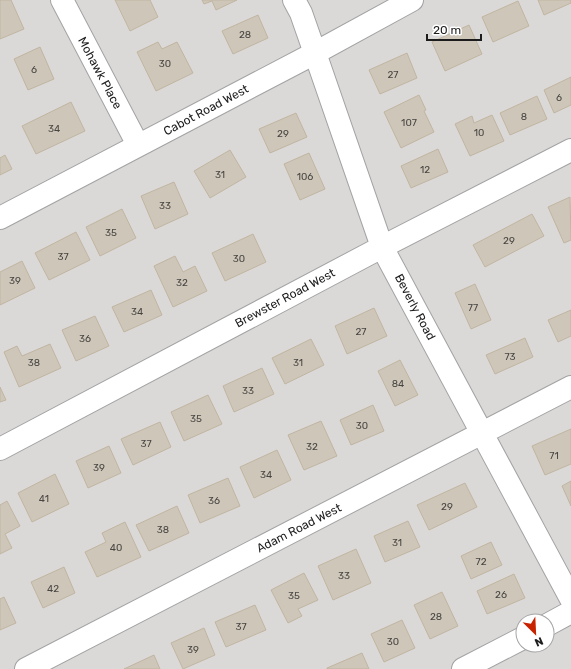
<svg xmlns="http://www.w3.org/2000/svg" width="571" height="669" font-family="Rubik,sans-serif">
	<rect width="100%" height="100%" fill="#eeece0"/>
	<path fill="#dad9d8" fill-rule="evenodd" d="M 0,0 L 571,0 L 571,669 L 0,669 ZM 523,621 L 547,621 L 547,645 L 523,645 Z"/>
	<path fill="#cec6b9" stroke="#c1b5a1" d="M 0,0 L 11,0 L 24,29 L 0,39 Z
		M 115,0 L 150,0 L 158,17 L 130,31 Z
		M 202,0 L 237,0 L 216,10 L 212,1 L 204,4 Z
		M 538,0 L 571,0 L 571,3 L 544,15 Z
		M 518,1 L 529,26 L 493,42 L 482,17 Z
		M 258,15 L 268,38 L 233,54 L 222,31 Z
		M 469,25 L 482,54 L 445,71 L 432,42 Z
		M 158,42 L 162,49 L 177,42 L 193,73 L 156,91 L 137,52 Z
		M 40,47 L 54,79 L 28,90 L 14,59 Z
		M 407,53 L 417,78 L 380,94 L 369,70 Z
		M 571,77 L 571,105 L 554,113 L 544,90 Z
		M 419,95 L 426,110 L 424,111 L 434,132 L 401,148 L 384,112 Z
		M 537,96 L 547,119 L 510,135 L 500,113 Z
		M 71,102 L 85,131 L 36,154 L 22,126 Z
		M 296,113 L 307,137 L 270,153 L 259,129 Z
		M 492,115 L 504,141 L 470,156 L 455,124 L 472,116 L 474,123 Z
		M 438,149 L 448,172 L 411,188 L 401,166 Z
		M 230,150 L 246,177 L 210,198 L 194,171 Z
		M 309,153 L 325,189 L 300,200 L 284,164 Z
		M 5,155 L 12,169 L 0,175 L 0,158 Z
		M 174,182 L 188,214 L 155,229 L 141,196 Z
		M 570,197 L 571,240 L 564,243 L 548,207 Z
		M 122,209 L 136,238 L 100,256 L 86,227 Z
		M 532,214 L 544,236 L 485,267 L 473,245 Z
		M 76,232 L 90,260 L 49,280 L 35,253 Z
		M 253,234 L 266,262 L 225,281 L 212,253 Z
		M 175,256 L 183,272 L 195,266 L 207,291 L 173,307 L 154,266 Z
		M 22,261 L 35,288 L 0,305 L 0,272 Z
		M 475,284 L 491,320 L 471,329 L 455,293 Z
		M 151,290 L 162,315 L 124,332 L 112,307 Z
		M 374,308 L 387,336 L 347,354 L 335,326 Z
		M 571,310 L 571,336 L 558,342 L 548,320 Z
		M 95,316 L 109,346 L 76,361 L 62,330 Z
		M 525,338 L 533,357 L 495,374 L 486,355 Z
		M 311,339 L 324,365 L 285,384 L 272,358 Z
		M 50,344 L 61,368 L 19,387 L 4,352 L 17,346 L 22,356 Z
		M 400,360 L 418,395 L 395,406 L 378,371 Z
		M 262,368 L 274,394 L 234,412 L 223,386 Z
		M 0,387 L 6,400 L 0,402 Z
		M 208,395 L 222,424 L 184,441 L 171,412 Z
		M 373,405 L 384,431 L 351,445 L 340,420 Z
		M 321,421 L 337,456 L 304,470 L 288,435 Z
		M 160,422 L 171,447 L 133,465 L 121,439 Z
		M 571,429 L 571,464 L 545,475 L 532,446 Z
		M 109,446 L 121,473 L 88,488 L 76,461 Z
		M 277,450 L 291,480 L 254,498 L 240,467 Z
		M 55,474 L 69,504 L 32,522 L 18,493 Z
		M 228,478 L 240,506 L 200,523 L 188,495 Z
		M 571,481 L 571,506 L 562,486 Z
		M 465,483 L 477,507 L 429,530 L 417,505 Z
		M 7,501 L 20,526 L 5,534 L 12,548 L 0,554 L 0,505 Z
		M 177,506 L 189,533 L 149,551 L 136,525 Z
		M 408,521 L 420,547 L 385,562 L 374,536 Z
		M 125,522 L 141,557 L 97,577 L 85,552 L 106,542 L 102,533 Z
		M 491,542 L 502,565 L 471,579 L 461,556 Z
		M 356,549 L 371,583 L 333,600 L 318,566 Z
		M 64,567 L 75,593 L 43,608 L 31,582 Z
		M 304,573 L 318,600 L 298,609 L 302,616 L 288,623 L 271,590 Z
		M 514,574 L 525,598 L 487,614 L 477,591 Z
		M 442,592 L 458,626 L 430,639 L 414,605 Z
		M 4,597 L 16,623 L 0,630 L 0,599 Z
		M 255,605 L 266,630 L 226,647 L 215,622 Z
		M 402,620 L 415,648 L 384,662 L 371,634 Z
		M 204,628 L 215,655 L 183,669 L 171,643 Z
		M 362,653 L 369,669 L 327,669 L 327,668 Z
		M 154,655 L 160,669 L 124,669 Z"/>
	<g fill="none" stroke-linecap="round" stroke-linejoin="round">
		<defs>
			<path id="minor" d="M 62,0 L 138,145
				M 294,0 L 301,13 L 315,53 L 382,247 L 571,599
				M 0,218 L 315,53 L 412,0
				M 0,449 L 382,247 L 571,150
				M 547,625 L 571,612
				M 26,669 L 571,387
				M 463,669 L 523,638"/>
		</defs>
		<use href="#minor" stroke="#a3a3a3" stroke-width="24"/>
		<use href="#minor" stroke="#fff" stroke-width="22"/>
	</g>
	<g text-anchor="middle" stroke-width="4" stroke-linejoin="round" paint-order="stroke">
		<g font-size="10" fill="#484643">
			<text x="245" y="38">28</text>
			<text x="165" y="67">30</text>
			<text x="34" y="73">6</text>
			<text x="393" y="78">27</text>
			<text x="559" y="101">6</text>
			<text x="524" y="120">8</text>
			<text x="409" y="126">107</text>
			<text x="54" y="132">34</text>
			<text x="479" y="136">10</text>
			<text x="283" y="137">29</text>
			<text x="425" y="173">12</text>
			<text x="220" y="178">31</text>
			<text x="305" y="180">106</text>
			<text x="165" y="209">33</text>
			<text x="111" y="236">35</text>
			<text x="509" y="244">29</text>
			<text x="63" y="260">37</text>
			<text x="239" y="262">30</text>
			<text x="15" y="284">39</text>
			<text x="182" y="286">32</text>
			<text x="473" y="311">77</text>
			<text x="137" y="315">34</text>
			<text x="361" y="335">27</text>
			<text x="85" y="342">36</text>
			<text x="510" y="360">73</text>
			<text x="34" y="366">38</text>
			<text x="298" y="366">31</text>
			<text x="398" y="387">84</text>
			<text x="248" y="394">33</text>
			<text x="196" y="422">35</text>
			<text x="362" y="429">30</text>
			<text x="146" y="447">37</text>
			<text x="312" y="450">32</text>
			<text x="554" y="459">71</text>
			<text x="99" y="471">39</text>
			<text x="266" y="478">34</text>
			<text x="44" y="502">41</text>
			<text x="214" y="504">36</text>
			<text x="447" y="510">29</text>
			<text x="163" y="533">38</text>
			<text x="397" y="546">31</text>
			<text x="116" y="551">40</text>
			<text x="481" y="565">72</text>
			<text x="344" y="579">33</text>
			<text x="53" y="592">42</text>
			<text x="501" y="598">26</text>
			<text x="294" y="599">35</text>
			<text x="436" y="620">28</text>
			<text x="241" y="630">37</text>
			<text x="393" y="645">30</text>
			<text x="193" y="653">39</text>
		</g>
		<g font-size="12" fill="#1c1c1c" stroke="#fff">
			<text transform="translate(100 73) rotate(62)" y="4">Mohawk Place</text>
			<text transform="translate(206 110) rotate(-28)" y="4">Cabot Road West</text>
			<text transform="translate(285 298) rotate(-28)" y="4">Brewster Road West</text>
			<text transform="translate(415 307) rotate(62)" y="4">Beverly Road</text>
			<text transform="translate(299 528) rotate(-27)" y="4">Adam Road West</text>
		</g>
	</g>
	<g transform="translate(535 633) rotate(156)"><circle r="19" fill="#ffffff" stroke="#a4a4a4"/>
	<path d="M0-3L7 15L0 10L-7 15Z" fill="#c72300"/>
	<text y="-6" font-size="11" font-weight="bold" text-anchor="middle" fill="#1c1c1c">N</text>
	</g>
	<path d="M427 34v6h54v-6" fill="none" stroke="#1c1c1c" stroke-width="2"/>
	<text x="433" y="34" font-size="12" fill="#1c1c1c" stroke="#ffffff" stroke-width="3" paint-order="stroke">20 m</text>
</svg>
